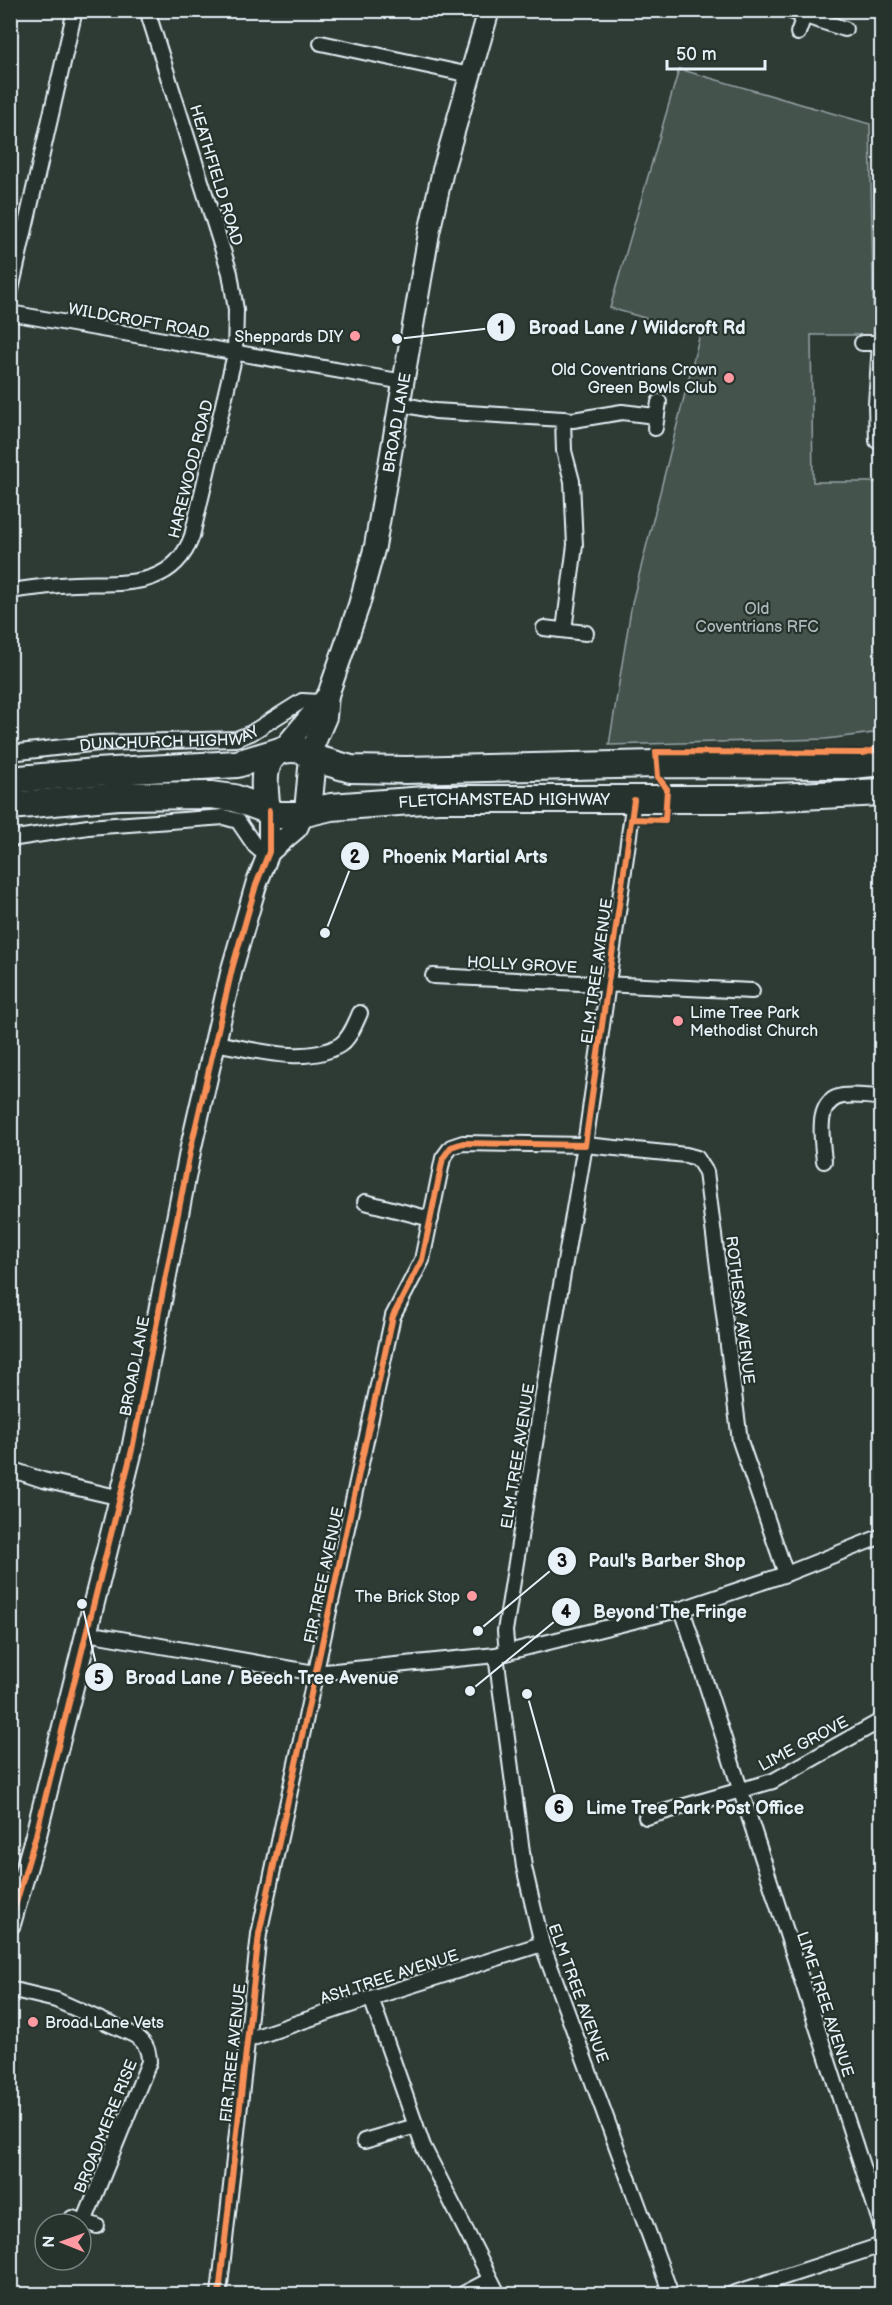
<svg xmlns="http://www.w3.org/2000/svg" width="892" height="2305" font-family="'Balsamiq Sans',sans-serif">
	<rect width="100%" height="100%" fill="#2e3b35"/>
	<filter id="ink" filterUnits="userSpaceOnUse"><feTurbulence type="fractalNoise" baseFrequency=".0167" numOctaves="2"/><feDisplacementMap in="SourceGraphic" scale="12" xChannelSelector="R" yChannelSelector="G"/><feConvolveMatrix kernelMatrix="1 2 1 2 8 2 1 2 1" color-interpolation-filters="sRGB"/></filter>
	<g filter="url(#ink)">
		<path fill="#45524e" stroke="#96a2a3" stroke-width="1.5" d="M 679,69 L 870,124 L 874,335 L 811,335 L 813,482 L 881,482 L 881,732 L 826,739 L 609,745 L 632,603 L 700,334 L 610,308 Z"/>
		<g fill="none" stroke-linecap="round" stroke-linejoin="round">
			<defs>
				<g id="street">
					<path d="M 787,10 L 845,29"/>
					<path d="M 798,33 L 804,16"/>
					<path d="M 321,43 L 470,75"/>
					<path d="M 10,294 L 75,10"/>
					<path d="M 10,313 L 404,382"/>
					<path d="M 862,343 L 882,343"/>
					<path d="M 401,404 L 435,411 L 563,419 L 564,451 L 572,481 L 575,545 L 564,630"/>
					<path d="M 563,419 L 573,420 L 622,412 L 655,416"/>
					<path d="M 655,428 L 659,402"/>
					<path d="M 877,441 L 876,404 L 880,343"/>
					<path d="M 10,591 C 32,588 53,585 75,584 C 122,582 173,590 192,536 L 235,354 L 236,310 L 230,273 L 147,10"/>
					<path d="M 544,628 L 586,633"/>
					<path id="s1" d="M 10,753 L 99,743 L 236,739 L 251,733 L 302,701 L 320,702"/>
					<path d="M 10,839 L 88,827 L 224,817 L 238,821 L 255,846 L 267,856"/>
					<path d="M 433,976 L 752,991"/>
					<path d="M 215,1043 C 251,1049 307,1066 340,1045 C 350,1038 355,1024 360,1013"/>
					<path d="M 824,1161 C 822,1139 814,1100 843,1096 C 855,1094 869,1097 882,1097"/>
					<path d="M 365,1202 L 431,1219"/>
					<path d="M 10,1469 L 43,1480 L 121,1498"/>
					<path d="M 682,1609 L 882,2228"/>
					<path d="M 87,1633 L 315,1673 L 496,1655 L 682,1609 L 786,1574 L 882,1536"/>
					<path d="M 507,1653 L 505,1631 L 551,1344 L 585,1145 L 634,800"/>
					<path d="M 496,1655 L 524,1867 L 542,1944 L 671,2294"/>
					<path d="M 646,1817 L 773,1781 L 882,1720"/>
					<path d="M 10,1989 L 56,2000 L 132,2034 C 144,2040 149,2048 149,2062 L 84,2222"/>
					<path d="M 371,1998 L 423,2146 L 498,2294"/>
					<path d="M 247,2040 L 371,1998 L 542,1944"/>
					<path d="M 364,2141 L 416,2126"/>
					<path d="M 72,2218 L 97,2226"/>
					<path d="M 219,2294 L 259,1934 L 393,1316 L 422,1260 L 443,1158 L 451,1147 L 463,1143 L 585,1145 L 686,1155 L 697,1158 L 706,1172 L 740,1441 L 786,1574"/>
					<path d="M 463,2294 L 490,2280"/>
					<path d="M 732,2294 L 882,2245"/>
				</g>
				<g id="secondary">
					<path d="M 282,750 L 328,695"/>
					<path id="s2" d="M 310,754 L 326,717 L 328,695 L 359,605 L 375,546 L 429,233 L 443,170 L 489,10"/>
					<path d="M 269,852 L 297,828 L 304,813"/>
					<path d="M 10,1924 L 36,1835 L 132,1450 L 191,1147 L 232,969 L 256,885 L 269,852 L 269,811"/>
				</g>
				<g id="highway">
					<path d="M 313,758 L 351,769 L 406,770 L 657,764 L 853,765 L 882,762"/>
					<path d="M 10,780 L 96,772 L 237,764 L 280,751"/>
					<path d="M 10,806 L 118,796 L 211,795 L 234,798 L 267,810"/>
					<path id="s3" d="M 308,811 L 313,758 C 308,752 299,749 292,749 C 258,749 264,788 267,810 L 278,815 L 297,815 L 331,807 L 438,799 L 737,799 L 882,792"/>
				</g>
			</defs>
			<use href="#street" stroke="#e8f1f8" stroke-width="18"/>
			<use href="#secondary" stroke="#e8f1f8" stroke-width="24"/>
			<use href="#highway" stroke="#e8f1f8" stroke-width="30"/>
			<use href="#street" stroke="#26332d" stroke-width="14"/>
			<use href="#secondary" stroke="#26332d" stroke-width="20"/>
			<use href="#highway" stroke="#26332d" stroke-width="26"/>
			<defs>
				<path id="cycleway" d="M 631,819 L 665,820 L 667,789 L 658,777 L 656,752 L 863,753 L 882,748
					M 10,1924 L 36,1835 L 132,1450 L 191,1147 L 232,969 L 256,885 L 269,852 L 269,811
					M 219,2294 L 259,1934 L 393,1316 L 422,1260 L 443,1158 L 451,1147 L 463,1143 L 585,1145 L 634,800"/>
			</defs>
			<use href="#cycleway" stroke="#26332d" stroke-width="10"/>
			<use href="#cycleway" stroke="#f78f57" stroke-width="6"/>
		</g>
	</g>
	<g fill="#ff9aa2" stroke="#26332d" stroke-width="2">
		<circle cx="355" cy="336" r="6"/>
		<circle cx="729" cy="378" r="6"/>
		<circle cx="678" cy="1021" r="6"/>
		<circle cx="472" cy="1596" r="6"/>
		<circle cx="33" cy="2022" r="6"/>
	</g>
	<g text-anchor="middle" stroke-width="4.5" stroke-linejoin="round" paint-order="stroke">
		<g font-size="16" fill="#e8f1f8" stroke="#26332d">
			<text transform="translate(217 175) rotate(73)" y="6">HEATHFIELD ROAD</text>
			<text transform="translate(139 320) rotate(10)" y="6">WILDCROFT ROAD</text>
			<text dy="6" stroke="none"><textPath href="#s2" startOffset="344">BROAD LANE</textPath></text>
			<text transform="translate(190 469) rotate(-76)" y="6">HAREWOOD ROAD</text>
			<text dy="6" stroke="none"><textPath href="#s1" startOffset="160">DUNCHURCH HIGHWAY</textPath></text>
			<text dy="6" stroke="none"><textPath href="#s3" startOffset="393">FLETCHAMSTEAD HIGHWAY</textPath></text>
			<text transform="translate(522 964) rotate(3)" y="6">HOLLY GROVE</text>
			<text transform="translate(596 971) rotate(-82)" y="6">ELM TREE AVENUE</text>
			<text transform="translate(741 1310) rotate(83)" y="6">ROTHESAY AVENUE</text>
			<text transform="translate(134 1366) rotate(-79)" y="6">BROAD LANE</text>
			<text transform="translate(517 1456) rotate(-81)" y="6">ELM TREE AVENUE</text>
			<text transform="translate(323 1575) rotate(-78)" y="6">FIR TREE AVENUE</text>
			<text transform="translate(803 1743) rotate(-28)" y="6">LIME GROVE</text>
			<text transform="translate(389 1976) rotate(-18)" y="6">ASH TREE AVENUE</text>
			<text transform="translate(579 1993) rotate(70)" y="6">ELM TREE AVENUE</text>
			<text transform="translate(826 2004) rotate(72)" y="6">LIME TREE AVENUE</text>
			<text transform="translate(232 2053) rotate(-84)" y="6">FIR TREE AVENUE</text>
			<text transform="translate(105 2126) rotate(-68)" y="6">BROADMERE RISE</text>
		</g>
		<g font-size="16" fill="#e8f1f8" stroke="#26332d" text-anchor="end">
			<text x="343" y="342">Sheppards DIY</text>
			<text x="717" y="375">Old Coventrians Crown<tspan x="717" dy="18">Green Bowls Club</tspan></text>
			<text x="690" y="1018" text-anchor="start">Lime Tree Park<tspan x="690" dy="18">Methodist Church</tspan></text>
			<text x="460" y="1602">The Brick Stop</text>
			<text x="45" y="2028" text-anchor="start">Broad Lane Vets</text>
		</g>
		<g font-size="16" fill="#afb9bc" stroke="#26332d">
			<text x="757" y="614">Old<tspan x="757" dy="18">Coventrians RFC</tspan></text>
		</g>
	</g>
	<path fill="none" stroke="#e8f1f8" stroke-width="2" d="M397 339L501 327M325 933L355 856M478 1631L562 1561M470 1691L566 1612M82 1604L99 1677M527 1694L559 1808"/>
	<g fill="#e8f1f8" stroke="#26332d" stroke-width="2">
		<circle cx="397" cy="339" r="6"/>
		<circle cx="325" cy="933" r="6"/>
		<circle cx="478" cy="1631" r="6"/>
		<circle cx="470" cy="1691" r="6"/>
		<circle cx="82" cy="1604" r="6"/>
		<circle cx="527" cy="1694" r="6"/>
		<circle cx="501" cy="327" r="15"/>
		<circle cx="355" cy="856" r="15"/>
		<circle cx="562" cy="1561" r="15"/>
		<circle cx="566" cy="1612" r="15"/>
		<circle cx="99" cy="1677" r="15"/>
		<circle cx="559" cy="1808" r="15"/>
	</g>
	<g font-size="18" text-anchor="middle" font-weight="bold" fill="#111">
		<text x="501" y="334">1</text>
		<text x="355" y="863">2</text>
		<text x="562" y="1567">3</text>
		<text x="566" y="1618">4</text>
		<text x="99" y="1684">5</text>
		<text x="559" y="1814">6</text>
	</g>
	<g font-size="18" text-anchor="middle" font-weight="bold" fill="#e8f1f8" stroke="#26332d" stroke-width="4.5" stroke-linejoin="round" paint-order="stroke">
		<text x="637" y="334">Broad Lane / Wildcroft Rd</text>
		<text x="465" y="863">Phoenix Martial Arts</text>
		<text x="667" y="1567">Paul's Barber Shop</text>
		<text x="670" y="1618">Beyond The Fringe</text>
		<text x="262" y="1684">Broad Lane / Beech Tree Avenue</text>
		<text x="695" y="1814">Lime Tree Park Post Office</text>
	</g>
	<rect width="892" height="2305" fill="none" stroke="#26332d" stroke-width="36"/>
	<rect x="18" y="18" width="856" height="2269" fill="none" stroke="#e8f1f8" stroke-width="2" filter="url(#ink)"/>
	<g transform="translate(63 2242) rotate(271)"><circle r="28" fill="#26332d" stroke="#747f7e" stroke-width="1.5"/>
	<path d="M0-4.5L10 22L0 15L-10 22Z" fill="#ff9aa2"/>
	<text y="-9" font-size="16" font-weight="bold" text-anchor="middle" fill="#e8f1f8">N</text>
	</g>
	<path d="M667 60v9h98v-9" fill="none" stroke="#e8f1f8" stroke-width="3"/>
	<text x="676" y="60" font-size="18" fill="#e8f1f8" stroke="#26332d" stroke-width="4.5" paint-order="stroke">50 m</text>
</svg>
